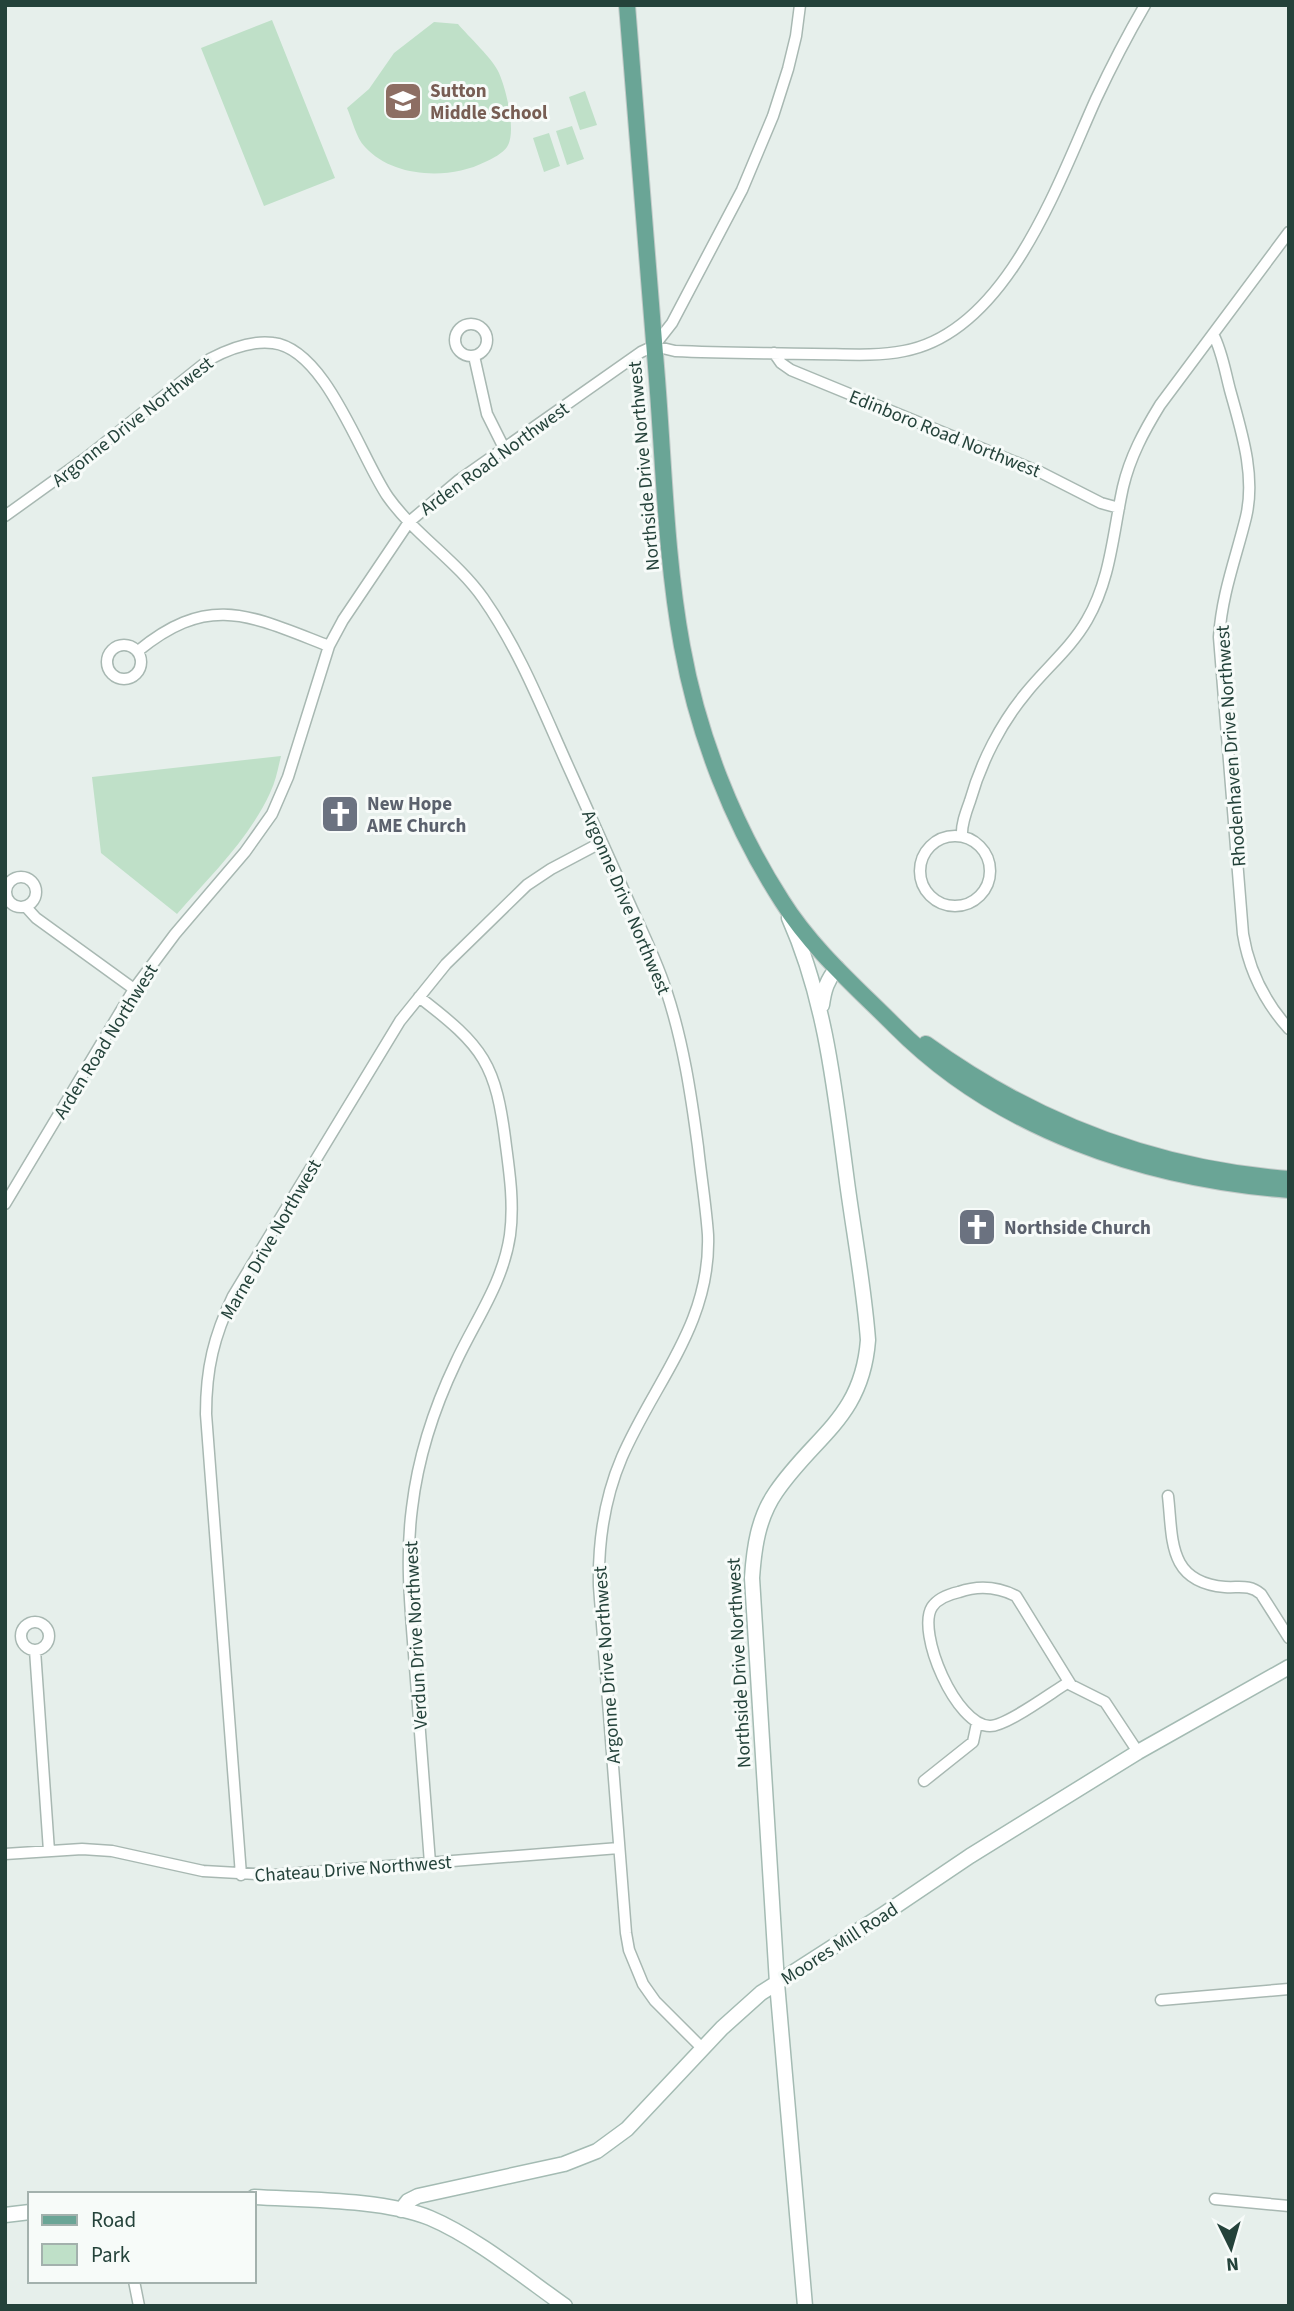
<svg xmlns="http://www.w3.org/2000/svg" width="1294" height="2311" font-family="'Source Sans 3',sans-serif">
	<rect width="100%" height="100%" fill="#e6efeb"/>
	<path fill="#bfe0c8" d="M 272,20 L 335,178 L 264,206 L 201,48 Z
		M 434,22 L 458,24 C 468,36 494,60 499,73 C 506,89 517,132 507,147 C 503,153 492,159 485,162 C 450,180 393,178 365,147 C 356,138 352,119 347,108 L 369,89 L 394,53 Z
		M 585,91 L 597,125 L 580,130 L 569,97 Z
		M 572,126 L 584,159 L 567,165 L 556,131 Z
		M 549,133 L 560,166 L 544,172 L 533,138 Z
		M 281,756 C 278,768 276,781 270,793 C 249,839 210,876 177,914 L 101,853 L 92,777 Z"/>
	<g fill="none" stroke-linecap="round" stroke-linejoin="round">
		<defs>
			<path id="street" d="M455 340a16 16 0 1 1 32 0a16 16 0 1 1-32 0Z
				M 1213,334 C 1222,351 1225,371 1230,390 C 1241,430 1256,475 1246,517 C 1236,558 1222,593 1219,637 L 1243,934 C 1249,971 1264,1001 1289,1029
				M 654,346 L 675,351 C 721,353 767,353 813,354 C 843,354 874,357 904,351 C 1007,332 1058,183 1096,99 C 1111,67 1127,36 1145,5
				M 774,353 L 781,363 L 791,370 L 1042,473 L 1101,503 L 1119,508
				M 474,356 L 487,414 L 504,448
				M 5,516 L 87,457 L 210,359 C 229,349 251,340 273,343 C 326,349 361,458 388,497 C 415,535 456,560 483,598 C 521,652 545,716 572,775 C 592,820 612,864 632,909 C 644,935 657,962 666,990 C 683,1041 691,1094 698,1147 C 701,1176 706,1206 708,1235 C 711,1324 655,1381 622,1457 C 604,1499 598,1541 599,1586 L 626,1933 L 629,1950 L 643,1984 L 655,2001 L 702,2048
				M107 662a17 17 0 1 1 34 0a17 17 0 1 1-34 0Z
				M 138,651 C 210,592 251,616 329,646
				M920 871a35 35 0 1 1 70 0a35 35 0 1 1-70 0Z
				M 962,836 C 961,825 966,812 970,801 C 981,762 1001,723 1026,693 C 1046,668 1071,648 1087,620 C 1111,579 1113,532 1123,487 C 1130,457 1144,431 1160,405 L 1289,232
				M6 892a15 15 0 1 1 30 0a15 15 0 1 1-30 0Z
				M 26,907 L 36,918 L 134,989
				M 419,997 C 484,1047 496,1063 506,1146 C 510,1176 514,1205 510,1235 C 503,1283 476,1319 456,1362 C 434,1408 418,1457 412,1508 C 405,1561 411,1614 415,1667 C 420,1732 425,1798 430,1863
				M 5,1204 L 134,989 L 175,934 L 245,852 L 272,814 L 288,777 L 329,646 L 343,620 L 409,522 L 459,480 L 641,352 L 654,346 L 672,323 L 742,190 L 773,116 L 788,69 L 796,36 L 800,5
				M 1168,1496 C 1173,1539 1167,1582 1225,1587 C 1239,1588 1249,1584 1261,1594 L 1289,1638
				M21 1636a14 14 0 1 1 28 0a14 14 0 1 1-28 0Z
				M 35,1650 L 49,1851
				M 1069,1682 C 1052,1692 1007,1726 990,1726 C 956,1726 916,1632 932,1607 C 938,1598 950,1594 959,1592 C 979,1585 998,1587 1016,1596 L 1071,1685 L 1105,1702 L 1138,1752
				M 924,1781 L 973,1742 L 977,1723
				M 5,1854 L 82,1849 L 112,1851 L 203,1871 L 273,1875 L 619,1848
				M 241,1875 L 206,1414 C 206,1368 214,1336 233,1296 L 400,1021 L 446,964 L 527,885 L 551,869 L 602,842
				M 1161,2000 L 1289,1989
				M 1215,2199 L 1289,2206
				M 134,2281 L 139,2306"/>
			<path id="secondary" d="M 789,918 C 826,1001 835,1092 847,1182 C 854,1234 864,1287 868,1340 C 862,1418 815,1435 776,1492 C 758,1518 754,1548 752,1578 L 777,1983 L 805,2306
				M 822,1005 C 824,990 827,980 837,968
				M 254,2197 C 304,2200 384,2199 430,2218 C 475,2237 524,2277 565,2306
				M 401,2210 L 408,2201 L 418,2196 L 564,2164 L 597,2151 L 627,2129 L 722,2028 L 761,1993 L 881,1916 L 970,1856 L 1138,1752 L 1289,1667
				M 5,2215 L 30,2212"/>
			<path id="primary" d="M 627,5 C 637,130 647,255 657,379 C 664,468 666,559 682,646 C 698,735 733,825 782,901 C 812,949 856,987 895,1026 C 998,1130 1145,1179 1289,1190
				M 926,1044 C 1034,1122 1155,1169 1289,1179"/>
		</defs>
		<use href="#street" stroke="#a8b8b2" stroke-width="13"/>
		<use href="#secondary" stroke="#a4bbb3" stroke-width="17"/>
		<use href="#primary" stroke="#c2cac8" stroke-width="18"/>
		<use href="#street" stroke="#fff" stroke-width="10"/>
		<use href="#secondary" stroke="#fff" stroke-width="14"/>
		<use href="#primary" stroke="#6aa596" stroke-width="16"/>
	</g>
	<defs>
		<symbol id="school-square" viewBox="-11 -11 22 22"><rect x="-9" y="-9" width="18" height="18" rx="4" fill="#8d6e63" stroke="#f7fbf9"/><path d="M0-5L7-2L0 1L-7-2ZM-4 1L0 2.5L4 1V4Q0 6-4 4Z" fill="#fff"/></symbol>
		<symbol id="church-square" viewBox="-11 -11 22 22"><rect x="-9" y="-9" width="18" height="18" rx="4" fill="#6b7280" stroke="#f7fbf9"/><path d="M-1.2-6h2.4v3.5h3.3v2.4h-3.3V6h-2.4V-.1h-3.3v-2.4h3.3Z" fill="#fff"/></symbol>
	</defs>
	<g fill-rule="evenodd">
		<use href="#school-square" x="381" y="79" width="44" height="44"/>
		<use href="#church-square" x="318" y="792" width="44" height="44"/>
		<use href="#church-square" x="955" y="1205" width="44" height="44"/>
	</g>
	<g text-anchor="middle" stroke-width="6" stroke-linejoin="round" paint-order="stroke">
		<g font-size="19" font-weight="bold" fill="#785e54" stroke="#f7fbf9" text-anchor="start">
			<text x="430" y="97">Sutton<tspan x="430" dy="22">Middle School</tspan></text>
		</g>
		<g font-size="19" fill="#24423a" stroke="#f7fbf9">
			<text transform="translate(132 421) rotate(-38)" y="7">Argonne Drive Northwest</text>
			<text transform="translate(945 433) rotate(22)" y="7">Edinboro Road Northwest</text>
			<text transform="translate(494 458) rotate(-36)" y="7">Arden Road Northwest</text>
			<text transform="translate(643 466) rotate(-95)" y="7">Northside Drive Northwest</text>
			<text transform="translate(1230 746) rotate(-94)" y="7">Rhodenhaven Drive Northwest</text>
			<text transform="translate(627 902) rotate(67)" y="7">Argonne Drive Northwest</text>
			<text transform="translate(105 1041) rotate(-58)" y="7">Arden Road Northwest</text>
			<text transform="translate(270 1239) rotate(-60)" y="7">Marne Drive Northwest</text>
			<text transform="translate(415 1635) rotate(-93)" y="7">Verdun Drive Northwest</text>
			<text transform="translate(738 1663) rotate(-93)" y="7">Northside Drive Northwest</text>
			<text transform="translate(606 1665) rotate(-94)" y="7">Argonne Drive Northwest</text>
			<text transform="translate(353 1868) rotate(-4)" y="7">Chateau Drive Northwest</text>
			<text transform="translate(839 1943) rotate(-33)" y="7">Moores Mill Road</text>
		</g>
		<g font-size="19" font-weight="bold" fill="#5b616d" stroke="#f7fbf9" text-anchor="start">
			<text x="367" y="810">New Hope<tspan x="367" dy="22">AME Church</tspan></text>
			<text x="1004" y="1234">Northside Church</text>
		</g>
	</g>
	<rect width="1294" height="2311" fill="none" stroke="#24423a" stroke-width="14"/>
	<rect x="28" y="2192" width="228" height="91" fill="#f7fbf9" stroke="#a3b1ad" stroke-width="2"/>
	<rect x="42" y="2215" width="35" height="10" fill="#6aa596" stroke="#a3b1ad" stroke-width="2"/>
	<text x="91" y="2227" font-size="21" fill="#24423a">Road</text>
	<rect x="42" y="2244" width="35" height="21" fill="#bfe0c8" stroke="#a3b1ad" stroke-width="2"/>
	<text x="91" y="2262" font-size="21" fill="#24423a">Park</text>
	<g transform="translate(1231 2248) rotate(175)" stroke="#f7fbf9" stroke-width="5" paint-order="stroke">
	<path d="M0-5L12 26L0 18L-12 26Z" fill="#24423a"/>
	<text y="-10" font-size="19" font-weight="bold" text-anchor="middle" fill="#24423a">N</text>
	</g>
</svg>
